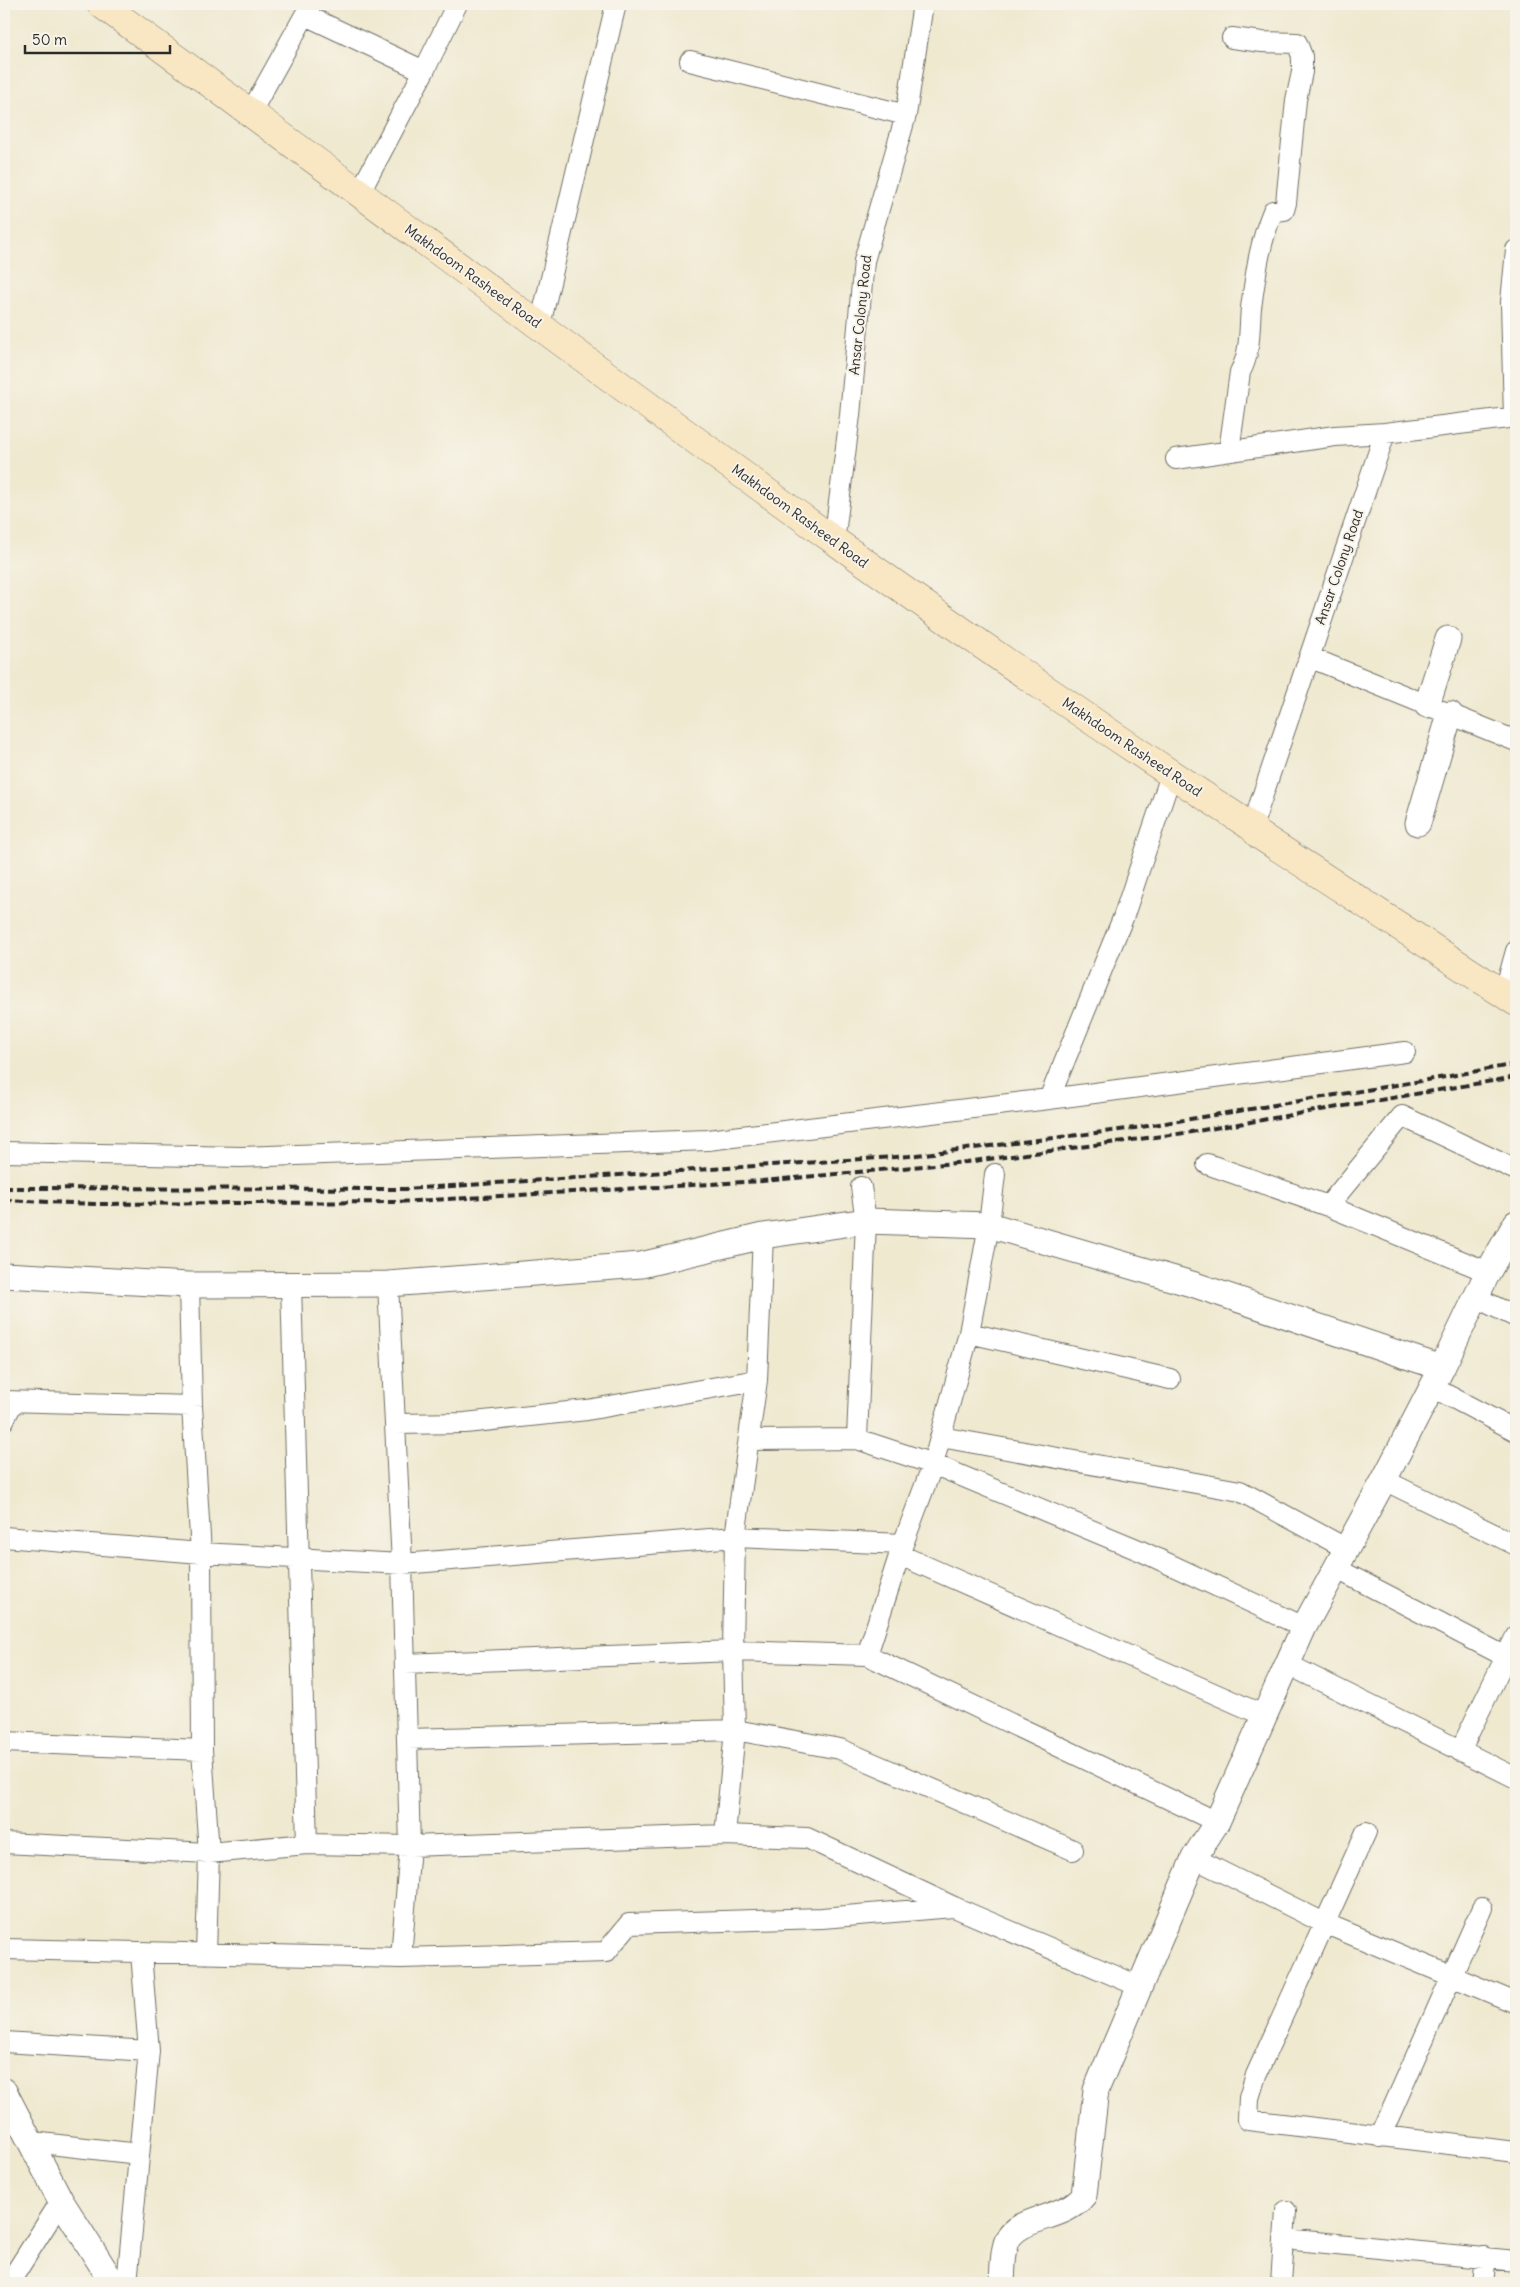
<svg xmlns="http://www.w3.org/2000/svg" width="1520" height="2287" font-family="Delius,sans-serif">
	<rect width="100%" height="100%" fill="#f7f3e8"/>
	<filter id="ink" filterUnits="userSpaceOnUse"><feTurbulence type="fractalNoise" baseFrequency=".02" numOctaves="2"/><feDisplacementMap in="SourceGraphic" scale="10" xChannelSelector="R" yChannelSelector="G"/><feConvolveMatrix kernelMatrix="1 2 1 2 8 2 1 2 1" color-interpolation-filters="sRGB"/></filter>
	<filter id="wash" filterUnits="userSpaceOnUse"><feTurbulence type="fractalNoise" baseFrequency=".0096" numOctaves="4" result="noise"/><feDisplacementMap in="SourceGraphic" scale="20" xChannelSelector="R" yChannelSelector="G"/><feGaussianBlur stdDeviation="1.12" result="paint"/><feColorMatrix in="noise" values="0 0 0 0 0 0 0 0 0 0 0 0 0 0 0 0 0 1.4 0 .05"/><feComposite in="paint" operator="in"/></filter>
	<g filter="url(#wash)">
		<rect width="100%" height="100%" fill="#efe9d0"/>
	</g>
	<g filter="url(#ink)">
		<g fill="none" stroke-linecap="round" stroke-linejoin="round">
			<defs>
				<path id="minor" d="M 305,15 L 424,71
					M 690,61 L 906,115
					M 251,112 L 311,4
					M 360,192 L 424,71 L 457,4
					M 540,325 L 616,4
					M 1514,417 L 1511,302 L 1516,250
					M 1229,451 L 1240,372 C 1251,353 1249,329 1251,308 C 1256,272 1259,245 1273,211 L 1284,210 L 1286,203 L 1296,100 L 1302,72 L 1302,56 L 1297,43 L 1262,42 L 1232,38
					M 1176,459 L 1335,436 L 1385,433
					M 834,542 L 850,415 L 864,261 L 906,115 L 923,4
					M 1309,657 L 1516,741
					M 1252,827 L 1385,433 L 1516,417
					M 1504,994 L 1516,951
					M 1049,1099 L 1123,918 L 1171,775
					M 4,1152 L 241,1157 L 708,1140 L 1049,1099 L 1405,1052
					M 1207,1164 L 1328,1206 L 1488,1272
					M 1328,1206 L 1402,1116 L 1516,1170
					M 291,1284 L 307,1844
					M 388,1284 L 402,1564 L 410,1846 L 401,1958
					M 189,1285 L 192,1406 L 201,1553 L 202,1750 L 209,1853 L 206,1954
					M 1475,1297 L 1516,1317
					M 969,1333 L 1170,1379
					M 1432,1387 L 1516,1431
					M 4,1401 L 192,1406
					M 4,1420 L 13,1402
					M 395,1424 L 465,1423 L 587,1410 L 757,1380
					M 941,1437 L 1240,1491 L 1347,1549
					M 857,1439 L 866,1221 L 861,1187
					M 750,1440 L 857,1439 L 933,1464 L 1141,1551 L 1304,1627
					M 1384,1480 L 1516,1545
					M 4,1537 L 201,1553 L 402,1564 L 735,1537 L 903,1544
					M 900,1555 L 1263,1715
					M 1337,1569 L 1516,1662
					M 867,1655 L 903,1544 L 933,1464 L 969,1333 L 989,1225 L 995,1174
					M 405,1664 L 733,1651 L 867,1655 L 1217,1822
					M 1287,1664 L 1516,1778
					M 408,1739 L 735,1730 L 840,1749 L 1073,1850
					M 4,1742 L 202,1750
					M 1460,1751 L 1516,1636
					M 1366,1832 L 1256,2075 L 1249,2098 L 1248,2120 L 1516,2152
					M 725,1835 L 735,1730 L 733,1651 L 735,1537 L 757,1380 L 763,1236
					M 4,1843 L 209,1853 L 307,1844 L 410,1846 L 725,1835 L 807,1838 L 954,1907 L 1141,1987
					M 1194,1858 L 1324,1923 L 1516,2003
					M 4,1949 L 401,1958 L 606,1952 L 629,1924 L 822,1918 L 953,1907
					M 4,2042 L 149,2051
					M 1380,2137 L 1482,1908
					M 32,2142 L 139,2154
					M 1284,2239 L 1516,2261
					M 9,2283 L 61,2201
					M 127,2283 L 149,2051 L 141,1953
					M 1281,2283 L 1286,2211
					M 1482,2283 L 1485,2257"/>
				<path id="tertiary" d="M 1427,705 L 1448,639
					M 1418,823 L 1450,714
					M 4,1275 L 189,1285 L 388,1284 L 641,1265 L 763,1236 L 866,1221 L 989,1225 L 1195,1285 L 1442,1368
					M 4,2091 L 61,2201 L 113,2283
					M 1002,2283 C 1003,2271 1002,2253 1007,2241 C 1019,2215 1064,2221 1084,2195 L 1096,2090 L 1194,1858 L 1217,1822 L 1304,1627 L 1384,1480 L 1442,1368 L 1488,1272 L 1516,1223"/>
				<path id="secondary" d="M 101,4 C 483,280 856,570 1252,827 L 1259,835 L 1516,1002"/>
			</defs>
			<use href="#minor" stroke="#706e65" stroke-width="22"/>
			<use href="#tertiary" stroke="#706e65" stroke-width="27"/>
			<use href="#secondary" stroke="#706e65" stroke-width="29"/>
			<use href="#minor" stroke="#fff" stroke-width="20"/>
			<use href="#tertiary" stroke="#fff" stroke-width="25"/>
			<use href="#secondary" stroke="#f9e7c3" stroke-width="28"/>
			<path stroke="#2b2b2b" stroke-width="4" stroke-dasharray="8 4" stroke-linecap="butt" d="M 4,1188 L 406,1189 L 909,1156 L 1135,1128 L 1439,1078 L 1516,1064
				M 4,1200 L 93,1204 L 397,1202 L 762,1181 L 966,1162 L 1185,1133 L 1516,1077"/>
		</g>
	</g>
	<g text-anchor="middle" stroke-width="4" stroke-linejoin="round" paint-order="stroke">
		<g font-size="14" fill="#2b2b2b" stroke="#f7f3e8">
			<text transform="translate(473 276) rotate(36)" y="5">Makhdoom Rasheed Road</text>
			<text transform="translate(860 315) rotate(-84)" y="5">Ansar Colony Road</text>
			<text transform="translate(800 516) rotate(36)" y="5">Makhdoom Rasheed Road</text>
			<text transform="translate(1339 567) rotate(-71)" y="5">Ansar Colony Road</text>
			<text transform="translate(1132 747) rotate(34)" y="5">Makhdoom Rasheed Road</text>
		</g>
	</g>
	<rect width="1520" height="2287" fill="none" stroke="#f7f3e8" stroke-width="20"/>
	<path d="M25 45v8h145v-8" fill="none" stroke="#2b2b2b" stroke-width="2.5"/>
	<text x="32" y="45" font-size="15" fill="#2b2b2b" stroke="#f7f3e8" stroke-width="4" paint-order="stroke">50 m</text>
</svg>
